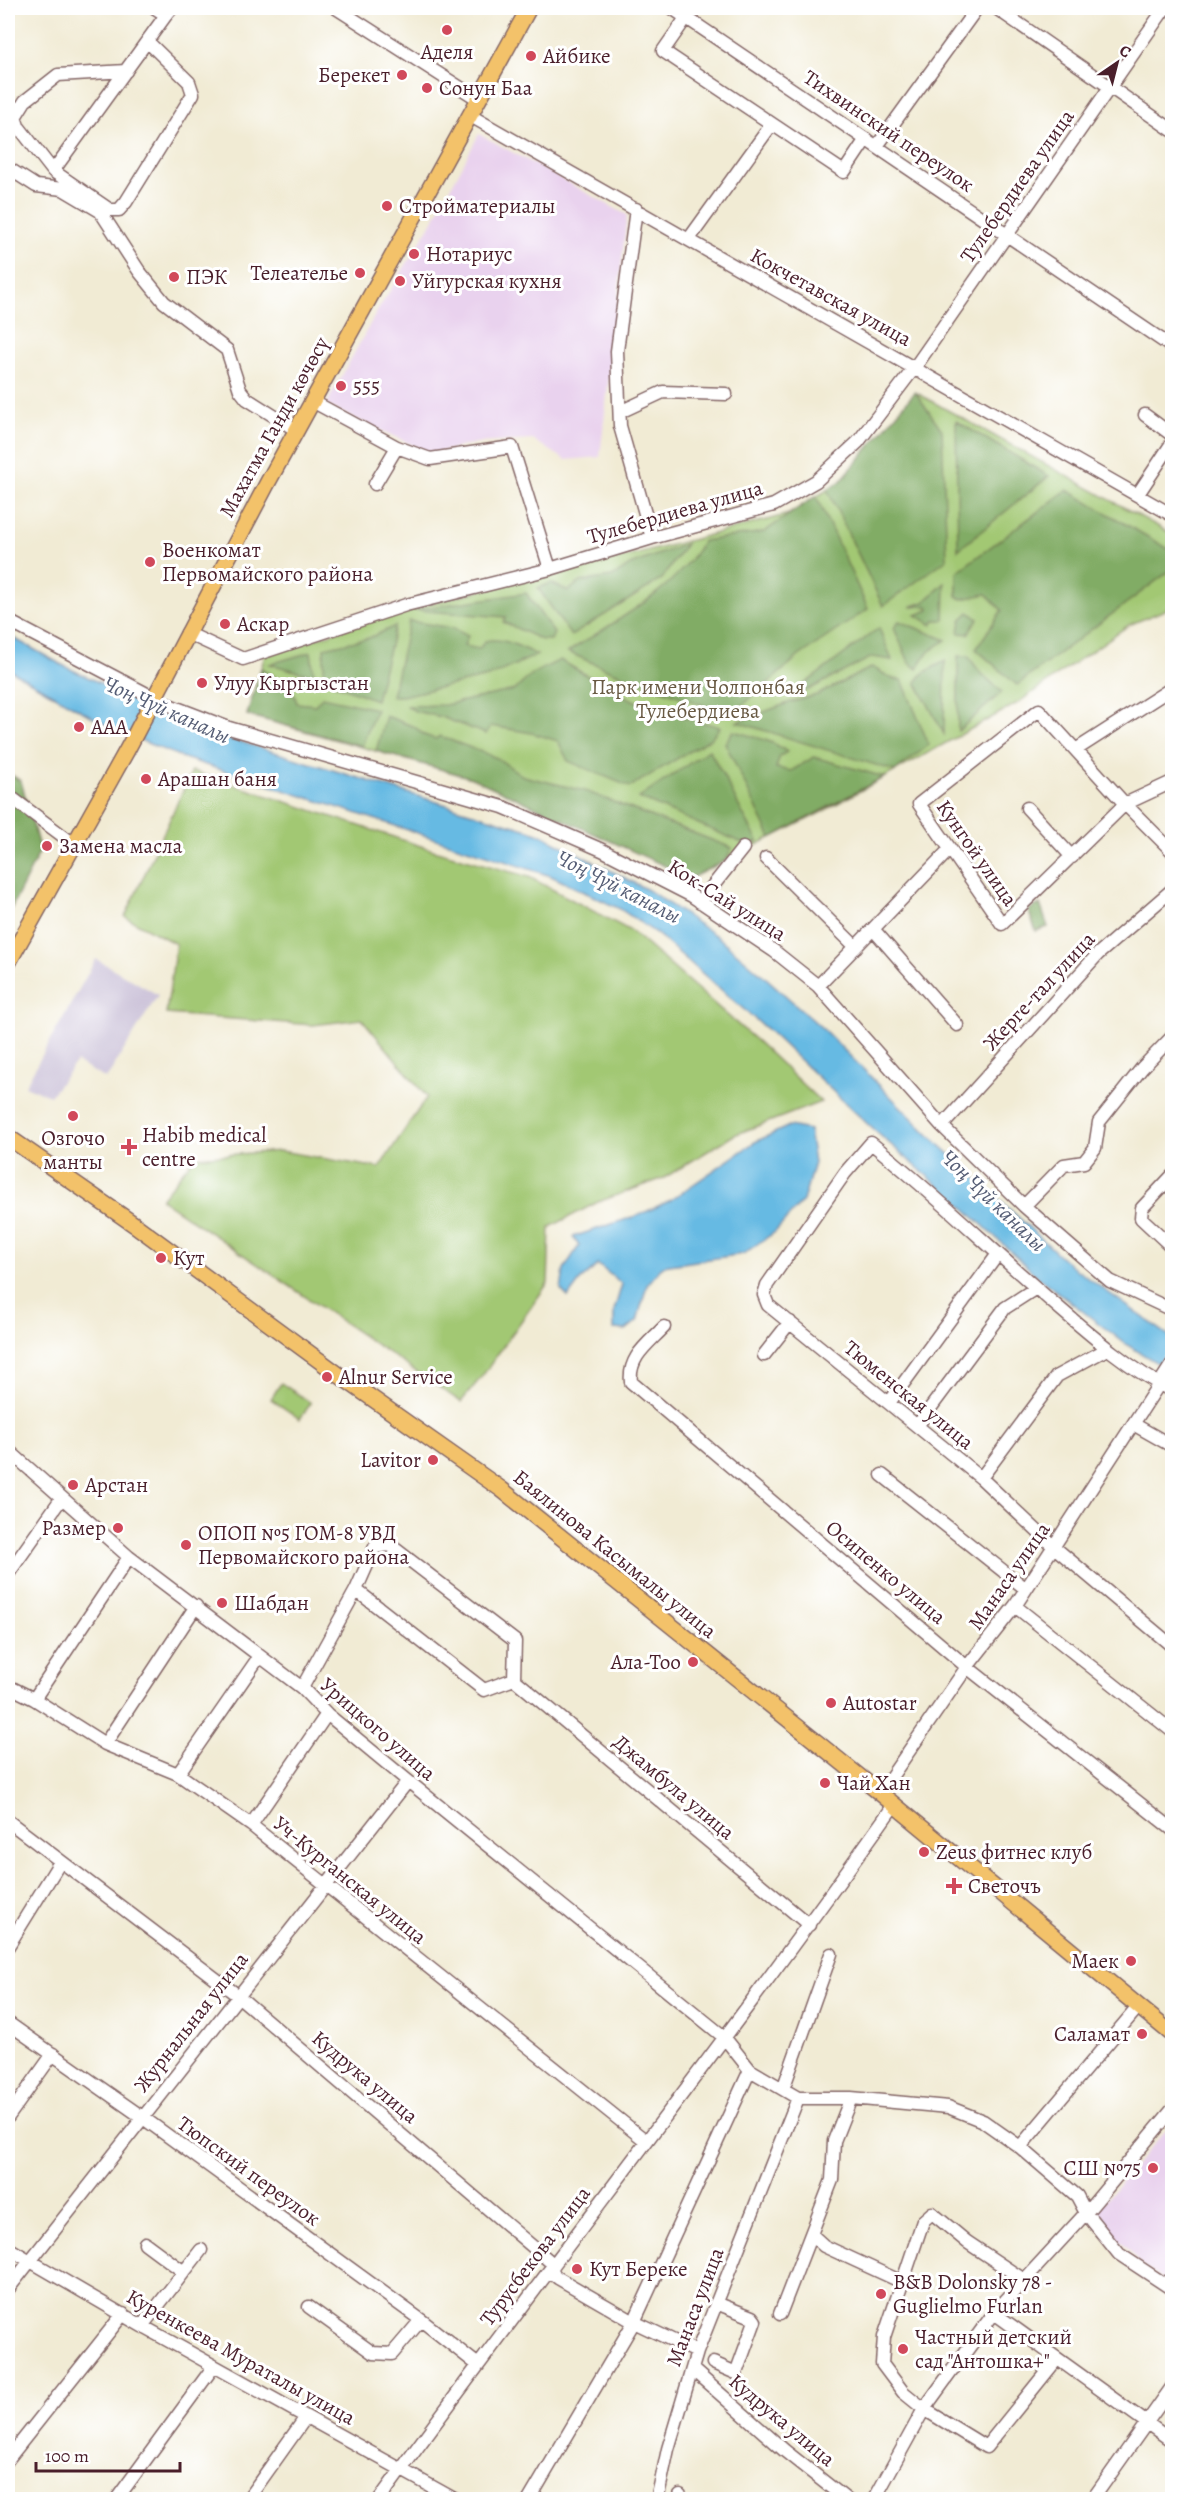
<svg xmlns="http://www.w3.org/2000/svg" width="1180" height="2507" font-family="Alegreya,serif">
	<rect width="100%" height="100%" fill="#fff"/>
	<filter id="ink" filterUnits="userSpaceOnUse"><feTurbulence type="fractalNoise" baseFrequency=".0167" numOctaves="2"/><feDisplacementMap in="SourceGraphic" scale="12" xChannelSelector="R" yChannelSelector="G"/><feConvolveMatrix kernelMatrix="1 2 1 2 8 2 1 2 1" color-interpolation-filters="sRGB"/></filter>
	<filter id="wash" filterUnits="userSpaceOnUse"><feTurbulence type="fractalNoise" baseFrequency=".008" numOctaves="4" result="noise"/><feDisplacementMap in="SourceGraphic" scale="24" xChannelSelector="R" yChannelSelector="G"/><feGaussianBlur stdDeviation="1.35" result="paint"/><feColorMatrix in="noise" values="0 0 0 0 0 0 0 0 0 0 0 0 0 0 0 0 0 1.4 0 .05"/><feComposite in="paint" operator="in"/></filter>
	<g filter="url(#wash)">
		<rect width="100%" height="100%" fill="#f1ebd4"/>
		<path fill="#e9d2ee" d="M 479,134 L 627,215 L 600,457 L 566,460 L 533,440 L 476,443 L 432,454 L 326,405 L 376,313 L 432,223 Z
			M 1172,2123 L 1172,2284 L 1143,2267 L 1095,2212 Z"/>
		<path fill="#c9bfd7" d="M 96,959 L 158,995 L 106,1079 L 76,1062 L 50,1096 L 25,1086 Z"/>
		<path fill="#a2c873" stroke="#76744f" stroke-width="1.5" d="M 915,392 L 1172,534 L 1172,607 L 1129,625 L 1016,704 L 822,812 L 691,878 L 605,825 L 472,778 L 247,715 L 265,655 L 393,613 L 544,574 L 638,554 L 789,514 L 840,482 Z
			M 192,771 L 433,850 L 529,877 L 631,931 L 759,1043 L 821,1102 L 734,1135 L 664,1178 L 598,1202 L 550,1227 L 548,1283 L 483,1375 L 461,1402 L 161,1199 L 194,1157 L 281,1151 L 379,1168 L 427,1097 L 362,1019 L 313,1025 L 166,1014 L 176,944 L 125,917 Z
			M 281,1383 L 311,1403 L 300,1419 L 271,1399 Z"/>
		<path fill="#81ac65" stroke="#666648" stroke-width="1.5" d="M 915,392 L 942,430 L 947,559 L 883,606 L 827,489 L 840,482 Z
			M 956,421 L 1049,476 L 958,550 Z
			M 1067,490 L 1172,551 L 1172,569 L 1017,685 L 976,649 L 1002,610 L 986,594 L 962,599 L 957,596 L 957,572 Z
			M 816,496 L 868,609 L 799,656 L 736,711 L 729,715 L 611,671 L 568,652 C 616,620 674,592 703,541 L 764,532 Z
			M 686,544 L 662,579 L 571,636 L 538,588 L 551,583 L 568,591 L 580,582 L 612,577 L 630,565 Z
			M 945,583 L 944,620 L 935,620 L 932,625 L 916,615 L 929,610 L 928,606 L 910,607 L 924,602 Z
			M 526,593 L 554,633 L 551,640 L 542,640 L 503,622 L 506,617 L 411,610 Z
			M 969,612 L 978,619 L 968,634 L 959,633 L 961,620 Z
			M 409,621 L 452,628 L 468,636 L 464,646 L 479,649 L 485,641 C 504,637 520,647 537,655 L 488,677 L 402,696 L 392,696 Z
			M 899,621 L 946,640 L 927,653 L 917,669 L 909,662 L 894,628 Z
			M 395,626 L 376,700 L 324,680 L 324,648 L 369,638 Z
			M 879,628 L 892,660 L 872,657 L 804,692 L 790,695 Z
			M 311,652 L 314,676 L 270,664 Z
			M 958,656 L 968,656 L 980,672 L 1002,692 L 958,731 Z
			M 560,660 L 614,691 L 650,708 L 720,727 L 710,739 L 630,787 L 568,761 L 558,741 L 532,733 L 491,726 L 486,734 L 441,717 L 415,711 L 407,706 L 445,705 L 515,690 L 532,674 Z
			M 945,661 L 944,734 L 916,682 L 923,673 Z
			M 872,667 L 893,679 L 902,680 L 929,745 L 895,771 L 737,722 L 791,702 L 817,695 Z
			M 261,668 L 292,688 L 297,703 L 315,705 L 322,697 L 376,709 L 362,746 L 247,715 Z
			M 386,716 L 415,727 L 424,735 L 435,739 L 440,736 L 497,758 L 523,776 L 585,791 L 732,848 L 726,860 L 691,878 L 472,778 L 376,751 Z
			M 733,731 C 753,737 771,739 787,752 L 780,756 L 776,768 L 791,771 L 814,757 L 884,777 L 771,838 L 725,743 Z
			M 709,750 C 727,780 740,811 758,841 L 749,846 L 639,798 Z
			M 8,773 L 21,781 L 40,851 L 8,915 Z
			M 1040,904 L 1048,927 L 1036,931 L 1028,910 Z"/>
		<path fill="#66bae3" stroke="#586c87" stroke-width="1.5" d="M 8,635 L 64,666 L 196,728 L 538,833 L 648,890 L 718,937 L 765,977 L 823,1029 L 929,1135 L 1070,1265 L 1172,1338 L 1172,1372 L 1127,1345 L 1039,1278 L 961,1205 L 875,1131 L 771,1033 L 657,934 L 620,909 L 551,876 L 184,758 L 115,730 L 8,669 Z
			M 789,1126 L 809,1130 L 814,1163 L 803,1201 L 775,1232 L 743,1254 L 663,1266 L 647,1285 L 637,1321 L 626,1330 L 614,1329 L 614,1311 L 622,1284 L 598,1265 L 580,1281 L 568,1297 L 561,1290 L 564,1269 L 579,1246 L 573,1237 L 639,1215 L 669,1201 L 755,1142 Z"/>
		<path fill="#f1ebd4" d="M 1172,1343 L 1172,1375 L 1157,1366 Z"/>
	</g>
	<g filter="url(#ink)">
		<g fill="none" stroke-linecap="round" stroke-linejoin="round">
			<defs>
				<path id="minor" d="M 155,8 L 166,15 L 172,8
					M 336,8 L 478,99
					M 672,8 L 1172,347
					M 996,8 L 1172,130
					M 686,18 L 663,51 L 844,172 L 866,139
					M 126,71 L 58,75 L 25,101 L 15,117 L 18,126 L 53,171 L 110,210 L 119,210 L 126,202 L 193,94 L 189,82 L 147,41
					M 469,115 L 1172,515
					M 877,146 L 977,8
					M 8,168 L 36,186 L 63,189 L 100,211 L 139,271 L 164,302 L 227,350 L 240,390 L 247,399 L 296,430
					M 53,171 L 166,15
					M 636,209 L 617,351 L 620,426 L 652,538
					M 689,239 L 772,124
					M 312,401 L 397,447 L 375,484
					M 620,412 L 663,392 L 726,394
					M 1145,415 L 1172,435
					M 397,447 L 430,459 L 512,447 L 550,569
					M 1138,494 L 1172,443
					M 8,621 L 164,703 L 229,728 L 503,807 L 602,850 L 692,896 L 774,951 L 818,986 L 942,1126 L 1024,1206 L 1110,1281 L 1172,1310
					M 187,633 L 243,659 L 406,605 L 550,569 L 652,538 L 774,505 L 816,481 L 858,442 L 915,367 L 1165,8
					M 1077,749 L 1172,688
					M 1172,782 L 1125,804 L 1002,924 L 919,804 L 1039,710 L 1125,804 L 1172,851
					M 8,795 L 75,845
					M 1027,808 L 1072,857
					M 766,858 L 856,947
					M 700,902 L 743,848
					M 873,929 L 957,1025
					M 818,986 L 950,849
					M 942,1126 L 1098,954 L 1172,890
					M 1172,1176 L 1142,1208 L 1141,1218 L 1172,1247
					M 1024,1206 L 1064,1165 L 1084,1162 L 1095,1148 L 1099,1122 L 1142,1068 L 1172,1037
					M 664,1327 C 648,1344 628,1357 631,1382 L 967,1667 L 1172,1829
					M 764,1355 L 790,1322
					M 1172,1391 C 1130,1369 1094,1338 1058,1307 C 995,1253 936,1195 871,1143 L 845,1173 L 767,1285 L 764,1295 L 768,1305 L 981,1478 L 1054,1547 L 1172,1646
					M 889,1403 L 998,1254
					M 1135,1425 L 1172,1446
					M 917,1426 L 1005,1308 L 1036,1288
					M 8,1450 L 129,1557 L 302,1688 L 327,1714 L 408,1781 L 724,2037 L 750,2070 L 798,2098 L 697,2352 L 668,2449 L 657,2500
					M 882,1475 L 1026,1589
					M 981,1478 L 1057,1376 L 1107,1349
					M 390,1545 L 515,1641 L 514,1679 L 484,1690 L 356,1590 L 375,1547 Z
					M 8,1574 L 61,1499
					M 1015,1606 L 1172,1731
					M 514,1679 L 809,1925
					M 8,1686 L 34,1699 L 105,1744 L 178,1774 L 251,1825 L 646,2141
					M 302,1688 L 356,1590
					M 34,1699 L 129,1557
					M 105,1744 L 196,1606
					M 178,1774 L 259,1657
					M 880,1793 L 967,1667 L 1015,1606 L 1172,1364
					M 8,1821 L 237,1995 L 553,2264 L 552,2273 L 558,2278 L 634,2322 L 697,2352
					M 251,1825 L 327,1714
					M 8,1946 L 60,1862
					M 8,2023 L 142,2117 L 421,2320 L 478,2365
					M 783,2089 L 831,1954
					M 798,2098 L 851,2098 L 948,2107 L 983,2121 L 1020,2147 L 1077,2196 L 1086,2213 L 1119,2254 L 1172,2289
					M 8,2117 L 53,2054
					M 1020,2147 L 1139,2006
					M 812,2235 L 824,2246 L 902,2282
					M 145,2243 L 184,2272
					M 8,2248 L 142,2326 L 456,2500
					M 1024,2280 L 967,2242 L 932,2213 L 923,2221 L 884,2337 L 882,2364 L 903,2392 L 924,2409 L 986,2447 L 1057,2359
					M 8,2289 L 408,1781
					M 309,2307 L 373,2353 L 392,2354 L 421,2320
					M 994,2313 L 1172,2441
					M 780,2314 L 832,2180 L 834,2141 L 851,2098
					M 142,2326 L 201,2250
					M 713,2363 L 736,2373 L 755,2321 L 752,2317 L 716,2303
					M 692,2369 L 785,2451 L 847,2500
					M 8,2459 L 123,2314
					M 116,2500 L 214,2366
					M 247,2500 L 306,2417
					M 379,2500 C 548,2267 728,2040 894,1805
					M 529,2500 L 634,2322 L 750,2070
					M 679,2500 L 680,2495
					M 874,2500 L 924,2409 L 994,2313 L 1086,2213 L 1172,2110
					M 1092,2500 L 1172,2387"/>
				<path id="major" d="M 8,963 L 127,750 L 268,482 L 529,8
					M 8,1137 L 135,1225 L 339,1375 L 501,1489 L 880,1793 L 1172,2034"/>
			</defs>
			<use href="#minor" stroke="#846666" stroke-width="15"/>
			<use href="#major" stroke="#846666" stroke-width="18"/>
			<use href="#minor" stroke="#fff" stroke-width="12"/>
			<use href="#major" stroke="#f3c26a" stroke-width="15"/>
		</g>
	</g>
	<g fill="#d1495b" stroke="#fff" stroke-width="2">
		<circle cx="447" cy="30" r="6"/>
		<circle cx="531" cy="56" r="6"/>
		<circle cx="402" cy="75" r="6"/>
		<circle cx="427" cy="88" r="6"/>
		<circle cx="387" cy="206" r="6"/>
		<circle cx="414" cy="254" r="6"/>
		<circle cx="360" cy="273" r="6"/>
		<circle cx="174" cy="277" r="6"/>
		<circle cx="400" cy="281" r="6"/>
		<circle cx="341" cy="386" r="6"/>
		<circle cx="150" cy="562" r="6"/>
		<circle cx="225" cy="624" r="6"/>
		<circle cx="202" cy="683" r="6"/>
		<circle cx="79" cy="727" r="6"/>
		<circle cx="146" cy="779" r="6"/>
		<circle cx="47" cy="846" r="6"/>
		<circle cx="73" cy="1116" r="6"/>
		<path d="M126 1138h6v6h6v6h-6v6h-6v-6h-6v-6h6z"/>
		<circle cx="161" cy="1258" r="6"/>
		<circle cx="327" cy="1377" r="6"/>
		<circle cx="433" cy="1460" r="6"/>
		<circle cx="73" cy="1485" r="6"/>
		<circle cx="118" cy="1528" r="6"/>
		<circle cx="186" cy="1545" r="6"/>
		<circle cx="222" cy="1603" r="6"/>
		<circle cx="693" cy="1662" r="6"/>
		<circle cx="831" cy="1703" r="6"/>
		<circle cx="825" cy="1783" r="6"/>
		<circle cx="924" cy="1852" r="6"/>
		<path d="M951 1877h6v6h6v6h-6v6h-6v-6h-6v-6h6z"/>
		<circle cx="1131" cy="1961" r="6"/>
		<circle cx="1142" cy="2034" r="6"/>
		<circle cx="1153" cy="2168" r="6"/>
		<circle cx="577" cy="2269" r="6"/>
		<circle cx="881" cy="2294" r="6"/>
		<circle cx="903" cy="2349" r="6"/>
	</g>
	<g text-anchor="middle" stroke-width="6" stroke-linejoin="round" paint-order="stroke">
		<g font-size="21" fill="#4a1f2b" stroke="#fff" text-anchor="start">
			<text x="447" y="59" text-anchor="middle">Аделя</text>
			<text x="543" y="63">Айбике</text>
			<text x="390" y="82" text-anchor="end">Берекет</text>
			<text x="439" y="95">Сонун Баа</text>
			<text x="399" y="213">Стройматериалы</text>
			<text x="426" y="261">Нотариус</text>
			<text x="348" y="280" text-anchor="end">Телеателье</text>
			<text x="186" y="284">ПЭК</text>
			<text x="412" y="288">Уйгурская кухня</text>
			<text x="353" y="393">555</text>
			<text x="162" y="557">Военкомат<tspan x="162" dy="24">Первомайского района</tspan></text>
			<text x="237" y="631">Аскар</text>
			<text x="214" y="690">Улуу Кыргызстан</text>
			<text x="91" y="734">ААА</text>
			<text x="158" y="786">Арашан баня</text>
			<text x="59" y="853">Замена масла</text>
			<text x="142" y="1142">Habib medical<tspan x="142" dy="24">centre</tspan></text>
			<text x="73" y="1145" text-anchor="middle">Озгочо<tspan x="73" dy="24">манты</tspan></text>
			<text x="173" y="1265">Кут</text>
			<text x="339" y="1384">Alnur Service</text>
			<text x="421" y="1467" text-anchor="end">Lavitor</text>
			<text x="85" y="1492">Арстан</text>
			<text x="106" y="1535" text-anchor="end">Размер</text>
			<text x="198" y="1540">ОПОП №5 ГОМ-8 УВД<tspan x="198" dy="24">Первомайского района</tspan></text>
			<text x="234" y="1610">Шабдан</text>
			<text x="681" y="1669" text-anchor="end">Ала-Тоо</text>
			<text x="843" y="1710">Autostar</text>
			<text x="837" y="1790">Чай Хан</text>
			<text x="936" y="1859">Zeus фитнес клуб</text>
			<text x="968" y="1893">Светочъ</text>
			<text x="1119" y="1968" text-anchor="end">Маек</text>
			<text x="1130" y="2041" text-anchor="end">Саламат</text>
			<text x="1141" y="2175" text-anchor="end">СШ №75</text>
			<text x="589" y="2276">Кут Береке</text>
			<text x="893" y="2289">B&amp;B Dolonsky 78 -<tspan x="893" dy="24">Guglielmo Furlan</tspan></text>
			<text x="915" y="2344">Частный детский<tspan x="915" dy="24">сад "Антошка+"</tspan></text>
		</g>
		<g font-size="21" fill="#4a1f2b" stroke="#fff">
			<text transform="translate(889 131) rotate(34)" y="7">Тихвинский переулок</text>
			<text transform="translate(1017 186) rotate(-55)" y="7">Тулебердиева улица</text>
			<text transform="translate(831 297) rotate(29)" y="7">Кокчетавская улица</text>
			<text transform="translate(274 427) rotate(-61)" y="7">Махатма Ганди көчөсү</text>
			<text transform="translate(675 512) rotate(-16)" y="7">Тулебердиева улица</text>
			<text transform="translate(977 853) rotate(55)" y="7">Кунгой улица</text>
			<text transform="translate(727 900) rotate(32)" y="7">Кок-Сай улица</text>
			<text transform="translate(1039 991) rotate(-47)" y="7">Жерге-тал улица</text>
			<text transform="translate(909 1395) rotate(39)" y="7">Тюменская улица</text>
			<text transform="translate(615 1554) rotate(39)" y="7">Баялинова Касымалы улица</text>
			<text transform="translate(886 1572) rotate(40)" y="7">Осипенко улица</text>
			<text transform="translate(1009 1576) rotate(-55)" y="7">Манаса улица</text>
			<text transform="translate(378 1729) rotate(41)" y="7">Урицкого улица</text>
			<text transform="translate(674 1787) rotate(40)" y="7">Джамбула улица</text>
			<text transform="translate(350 1880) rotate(39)" y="7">Уч-Курганская улица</text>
			<text transform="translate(191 2022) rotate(-52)" y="7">Журнальная улица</text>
			<text transform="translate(365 2077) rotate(40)" y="7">Кудрука улица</text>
			<text transform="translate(249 2171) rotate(36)" y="7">Тюпский переулок</text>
			<text transform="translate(535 2256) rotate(-53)" y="7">Турусбекова улица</text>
			<text transform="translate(695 2307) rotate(-69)" y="7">Манаса улица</text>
			<text transform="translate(241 2357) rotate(29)" y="7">Куренкеева Мураталы улица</text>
			<text transform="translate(782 2420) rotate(40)" y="7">Кудрука улица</text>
		</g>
		<g font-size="21" fill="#695a44" stroke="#fff">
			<text x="698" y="694">Парк имени Чолпонбая<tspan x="698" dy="24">Тулебердиева</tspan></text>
		</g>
		<g font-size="22" font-style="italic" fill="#555d75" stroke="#fff">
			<text transform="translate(167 709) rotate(24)" y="8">Чоң Чүй каналы</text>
			<text transform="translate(619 886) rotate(27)" y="8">Чоң Чүй каналы</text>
			<text transform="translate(994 1200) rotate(44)" y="8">Чоң Чүй каналы</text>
		</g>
	</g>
	<rect width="1180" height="2507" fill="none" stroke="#fff" stroke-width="30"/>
	<g transform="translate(1117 63) rotate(35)" stroke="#ffffff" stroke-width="4.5" paint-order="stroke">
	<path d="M0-4.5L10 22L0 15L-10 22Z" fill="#4a1f2b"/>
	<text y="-9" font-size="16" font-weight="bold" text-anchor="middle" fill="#4a1f2b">С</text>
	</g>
	<path d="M36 2462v9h144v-9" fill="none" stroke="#4a1f2b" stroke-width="3"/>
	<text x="45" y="2462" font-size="18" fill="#4a1f2b" stroke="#ffffff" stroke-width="4.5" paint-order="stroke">100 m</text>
</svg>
